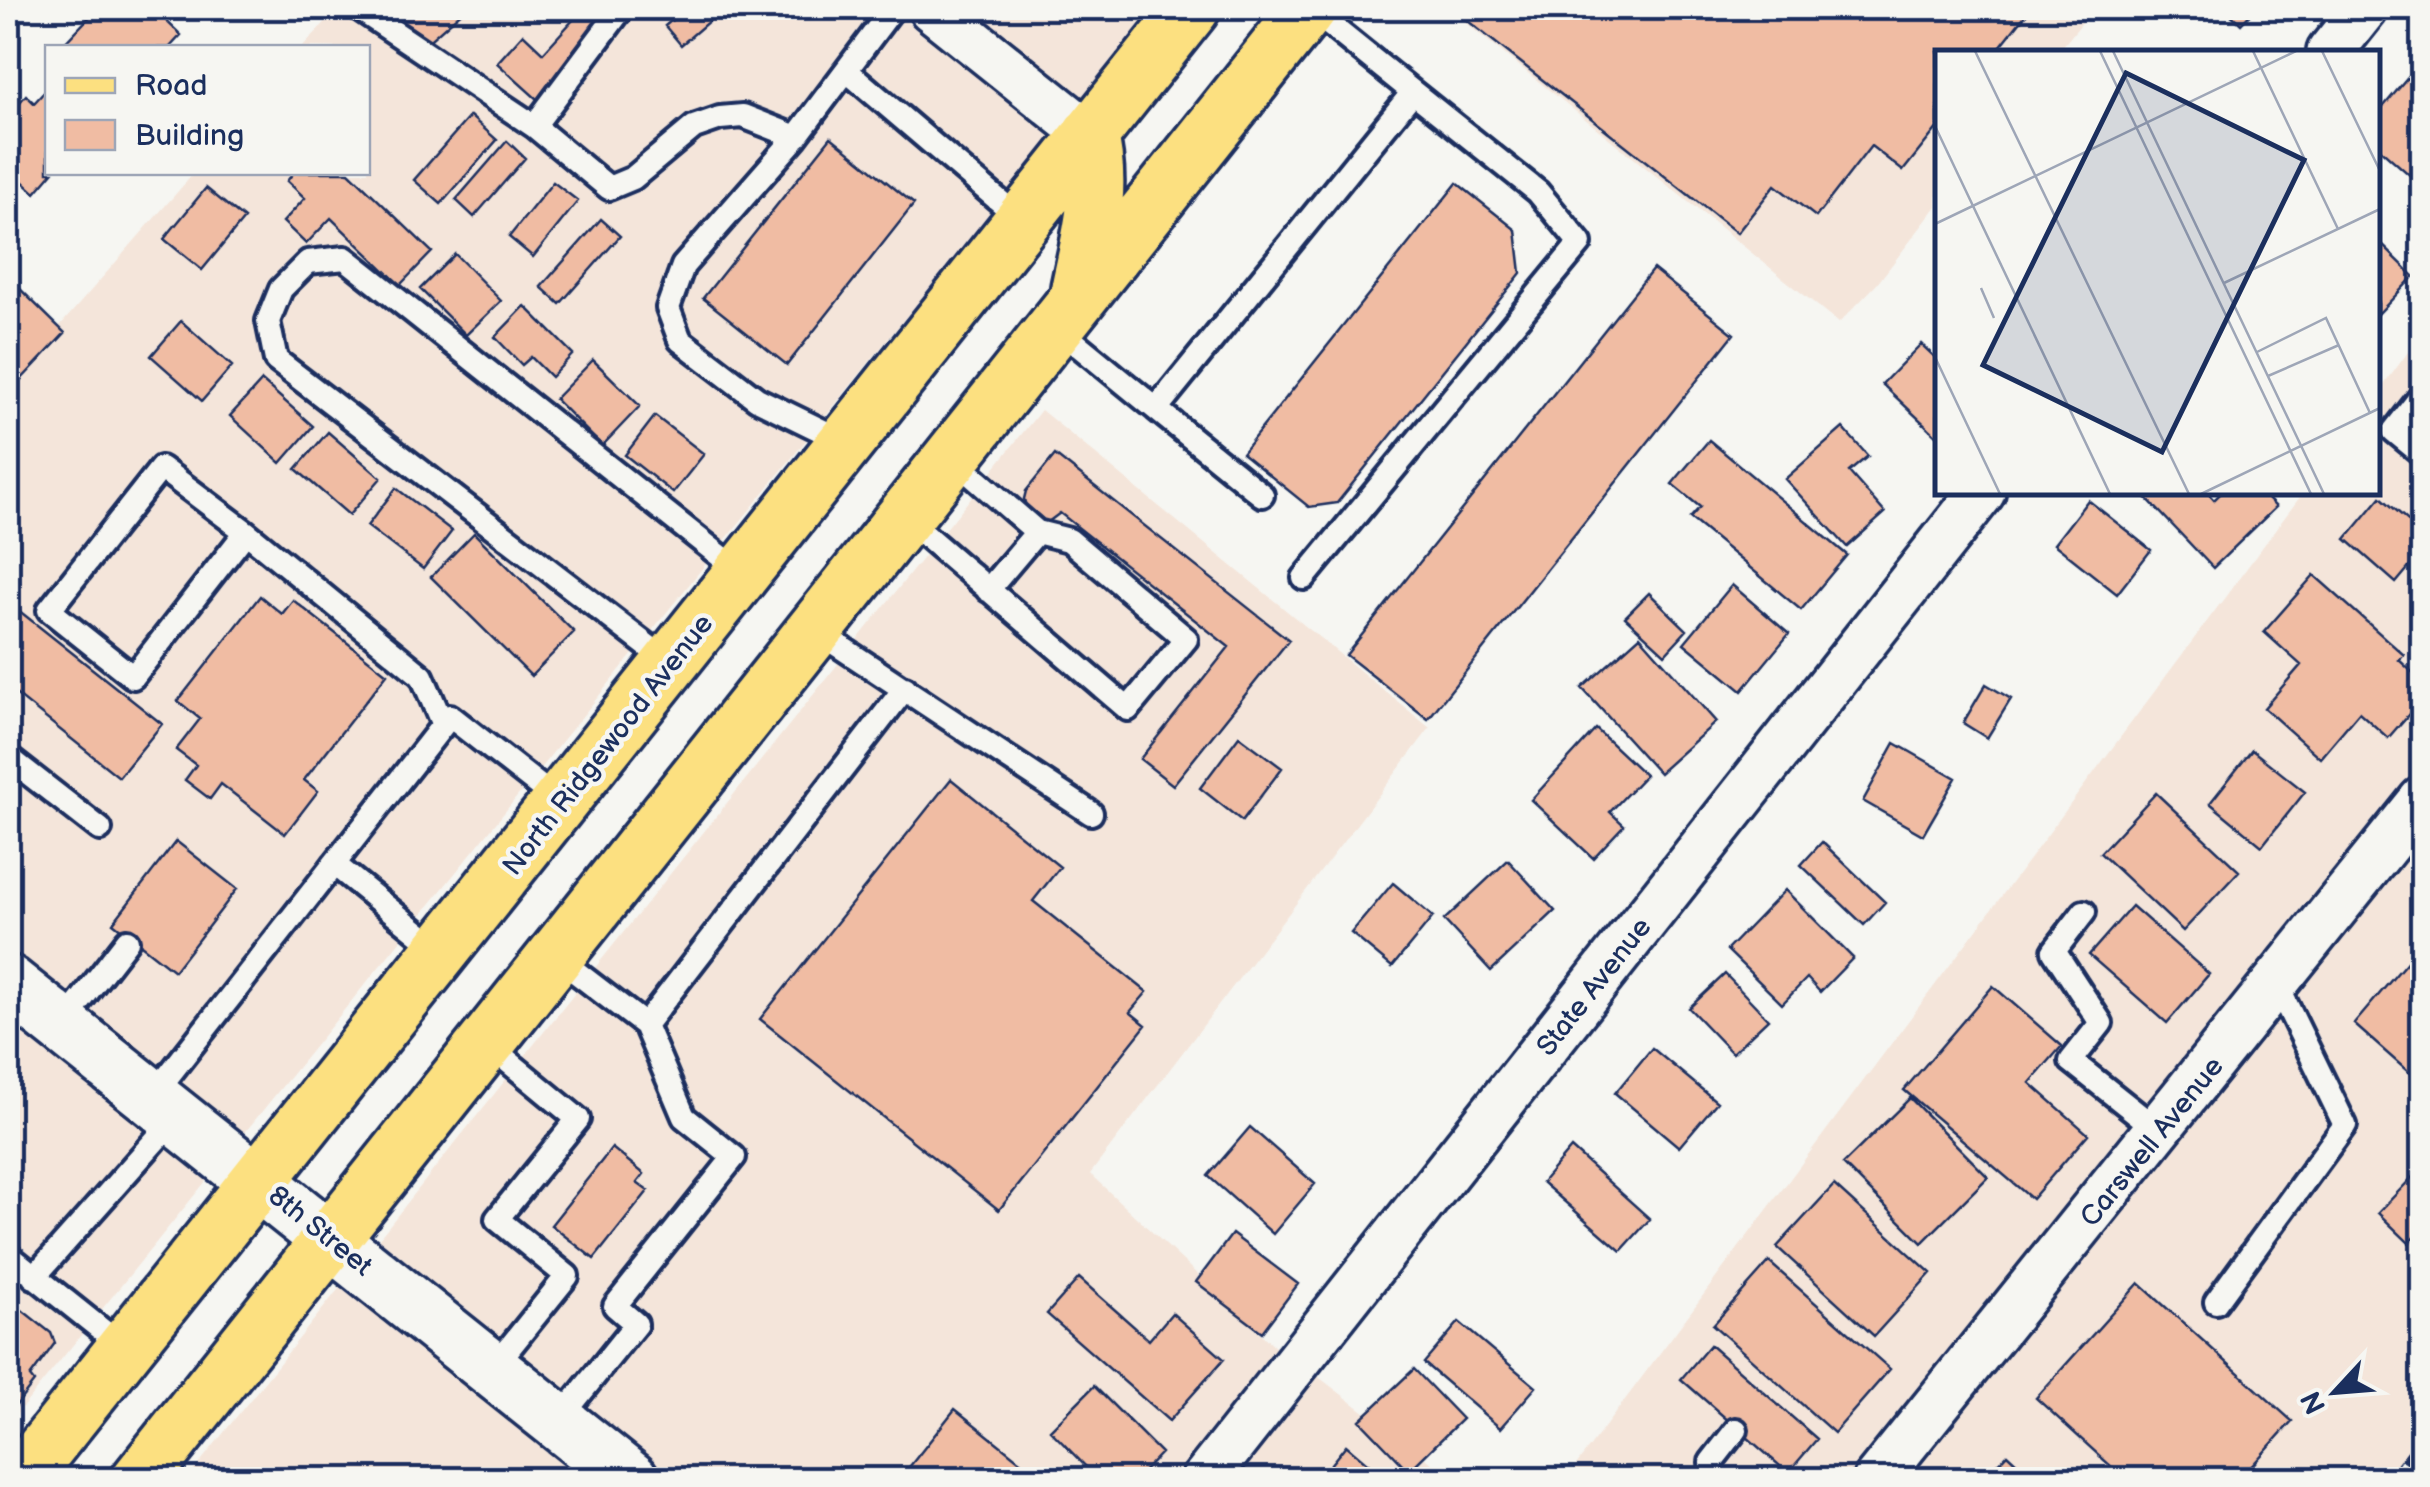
<svg xmlns="http://www.w3.org/2000/svg" width="2430" height="1487" font-family="'Balsamiq Sans',sans-serif">
	<rect width="100%" height="100%" fill="#f6f6f2"/>
	<filter id="ink" filterUnits="userSpaceOnUse"><feTurbulence type="fractalNoise" baseFrequency=".01" numOctaves="2"/><feDisplacementMap in="SourceGraphic" scale="20" xChannelSelector="R" yChannelSelector="G"/><feConvolveMatrix kernelMatrix="1 2 1 2 8 2 1 2 1" color-interpolation-filters="sRGB"/></filter>
	<g filter="url(#ink)">
		<path fill="#f4e5da" d="M 338,8 L 890,8 L 1052,137 L 242,1136 L 8,950 L 8,385 L 194,173 L 368,172 L 368,48 L 303,47 Z
			M 971,8 L 1156,8 L 1083,98 Z
			M 1447,8 L 2094,8 L 2058,52 L 1938,52 L 1937,206 L 1877,284 L 1839,323 Z
			M 2422,333 L 2422,762 L 1847,1479 L 1565,1480 L 2303,493 L 2378,492 L 2378,393 Z
			M 1041,410 L 1430,728 L 1090,1174 L 1277,1349 L 1174,1479 L 672,1479 L 376,1242 Z
			M 2422,838 L 2422,1479 L 1906,1480 L 2296,998 Z
			M 8,1015 L 210,1176 L 8,1425 Z
			M 345,1281 L 591,1480 L 186,1480 Z
			M 1316,1375 L 1453,1479 L 1234,1480 Z"/>
		<path fill="#f0bca3" stroke="#1b2f5e" stroke-width="2.5" d="M 98,8 L 108,16 L 116,8 L 153,8 L 181,35 L 169,48 L 60,48 Z
			M 397,8 L 466,8 L 423,46 L 392,12 Z
			M 584,8 L 597,8 L 610,19 L 538,100 L 497,63 L 523,34 L 543,53 Z
			M 686,8 L 724,8 L 681,45 L 665,26 Z
			M 1464,8 L 2031,8 L 1996,52 L 1938,52 L 1938,127 L 1903,171 L 1871,146 L 1816,217 L 1775,185 L 1737,233 L 1459,14 Z
			M 2224,8 L 2256,8 L 2241,24 Z
			M 2422,61 L 2422,186 L 2378,147 L 2378,113 Z
			M 48,88 L 48,172 L 53,172 L 35,193 L 8,168 L 8,116 L 26,95 L 34,103 Z
			M 470,116 L 497,140 L 441,204 L 414,180 Z
			M 831,137 L 914,204 L 787,365 L 703,298 Z
			M 507,141 L 525,158 L 474,217 L 456,200 Z
			M 294,172 L 349,172 L 432,252 L 400,285 L 331,218 L 306,244 L 283,222 L 305,198 L 287,181 Z
			M 553,182 L 578,201 L 533,257 L 509,237 Z
			M 1457,183 L 1516,230 L 1521,273 L 1337,503 L 1309,507 L 1242,453 Z
			M 206,188 L 244,219 L 202,270 L 164,239 Z
			M 601,219 L 620,236 L 560,304 L 541,287 Z
			M 2378,241 L 2414,276 L 2378,314 Z
			M 455,254 L 501,301 L 466,335 L 420,289 Z
			M 1653,269 L 1734,334 L 1428,719 L 1346,655 Z
			M 14,283 L 65,333 L 16,385 L 8,377 L 8,289 Z
			M 525,306 L 573,354 L 551,377 L 531,357 L 522,365 L 495,337 Z
			M 181,321 L 232,366 L 202,401 L 151,356 Z
			M 1921,344 L 1938,360 L 1938,437 L 1882,384 Z
			M 593,360 L 640,406 L 602,446 L 555,399 Z
			M 262,381 L 313,426 L 281,463 L 230,416 Z
			M 655,416 L 704,454 L 673,493 L 625,455 Z
			M 1843,428 L 1868,456 L 1849,472 L 1885,513 L 1847,547 L 1785,479 Z
			M 328,432 L 381,478 L 349,515 L 296,469 Z
			M 1709,440 L 1847,555 L 1801,610 L 1690,518 L 1700,507 L 1672,484 Z
			M 1055,455 L 1289,640 L 1173,785 L 1140,759 L 1229,647 L 1060,513 L 1048,522 L 1028,514 L 1024,499 L 1026,491 Z
			M 396,488 L 452,531 L 423,569 L 367,526 Z
			M 2141,492 L 2207,492 L 2214,500 L 2222,492 L 2261,492 L 2276,507 L 2213,568 Z
			M 2381,497 L 2422,533 L 2422,552 L 2396,583 L 2346,539 Z
			M 2088,500 L 2151,550 L 2117,594 L 2054,544 Z
			M 474,533 L 574,632 L 531,676 L 431,577 Z
			M 2314,575 L 2404,655 L 2399,660 L 2422,681 L 2422,699 L 2388,738 L 2359,712 L 2320,758 L 2264,708 L 2301,665 L 2264,632 Z
			M 1732,585 L 1789,634 L 1742,691 L 1684,643 Z
			M 1649,593 L 1687,630 L 1665,654 L 1625,617 Z
			M 260,596 L 282,614 L 293,600 L 387,674 L 304,780 L 318,791 L 285,834 L 221,784 L 210,799 L 185,780 L 196,765 L 176,750 L 200,719 L 178,701 Z
			M 8,602 L 162,724 L 119,777 L 8,688 Z
			M 1640,636 L 1716,722 L 1659,773 L 1582,688 Z
			M 1986,684 L 2011,699 L 1987,738 L 1963,723 Z
			M 1596,729 L 1645,775 L 1610,812 L 1624,825 L 1593,858 L 1531,800 Z
			M 1239,736 L 1282,768 L 1242,821 L 1200,788 Z
			M 1895,743 L 1956,778 L 1923,835 L 1863,801 Z
			M 2252,750 L 2305,792 L 2262,846 L 2210,803 Z
			M 951,779 L 1060,867 L 1033,901 L 1147,992 L 1130,1012 L 1146,1025 L 999,1210 L 760,1019 Z
			M 2156,793 L 2239,871 L 2183,931 L 2100,853 Z
			M 176,841 L 237,889 L 174,971 L 113,923 Z
			M 1822,842 L 1885,902 L 1864,925 L 1801,865 Z
			M 1508,860 L 1555,911 L 1491,971 L 1444,920 Z
			M 1393,883 L 1433,917 L 1392,967 L 1351,933 Z
			M 1785,890 L 1853,958 L 1820,992 L 1807,978 L 1782,1004 L 1727,950 Z
			M 2132,906 L 2209,974 L 2167,1023 L 2089,955 Z
			M 2422,944 L 2422,1084 L 2354,1024 Z
			M 1725,974 L 1768,1019 L 1732,1053 L 1689,1008 Z
			M 1993,986 L 2062,1046 L 2030,1083 L 2088,1134 L 2032,1199 L 1904,1090 Z
			M 1652,1048 L 1717,1102 L 1679,1147 L 1615,1093 Z
			M 1910,1098 L 1988,1177 L 1922,1243 L 1843,1164 Z
			M 1250,1127 L 1315,1184 L 1273,1234 L 1208,1176 Z
			M 612,1148 L 644,1174 L 637,1183 L 648,1191 L 594,1259 L 551,1225 Z
			M 1571,1148 L 1650,1219 L 1621,1251 L 1542,1182 Z
			M 2422,1167 L 2422,1228 L 2409,1243 L 2378,1213 Z
			M 1834,1185 L 1931,1273 L 1874,1336 L 1777,1247 Z
			M 1232,1234 L 1298,1284 L 1262,1332 L 1196,1282 Z
			M 1769,1262 L 1890,1369 L 1834,1433 L 1713,1325 Z
			M 1079,1278 L 1149,1340 L 1172,1313 L 1224,1359 L 1169,1421 L 1047,1314 Z
			M 2139,1283 L 2292,1421 L 2239,1480 L 2126,1480 L 2036,1398 Z
			M 22,1310 L 51,1333 L 55,1343 L 30,1377 L 34,1382 L 8,1416 L 8,1328 Z
			M 1459,1322 L 1536,1387 L 1500,1428 L 1424,1363 Z
			M 1710,1345 L 1817,1439 L 1788,1473 L 1681,1379 Z
			M 1414,1369 L 1462,1419 L 1409,1471 L 1360,1420 Z
			M 1094,1386 L 1161,1453 L 1135,1480 L 1099,1480 L 1050,1430 Z
			M 955,1409 L 1044,1480 L 899,1480 Z
			M 1346,1445 L 1387,1480 L 1318,1480 Z
			M 2007,1454 L 2035,1480 L 1983,1480 Z"/>
		<g fill="none" stroke-linecap="round" stroke-linejoin="round">
			<defs>
				<path id="service" d="M 358,8 L 534,126 L 622,8
					M 847,71 L 1023,221
					M 534,126 L 609,188 L 633,178 L 694,127 L 720,118 L 743,116 L 796,137
					M 1056,327 L 1156,409 L 1413,92 L 1309,8
					M 2422,395 L 2394,431 L 2422,454
					M 1156,409 L 1262,495
					M 845,442 L 757,399 L 680,340 L 668,308 L 683,266 L 796,137 L 893,8
					M 904,517 L 1128,709 L 1186,639 L 1069,540 L 1037,532 L 952,458
					M 246,532 L 133,677 L 49,610 L 161,468 L 246,532 L 422,676 L 443,725
					M 1304,578 L 1580,243 L 1538,192 L 1413,92
					M 988,590 L 1037,532
					M 815,630 L 1091,813
					M 671,664 L 276,360 L 268,321 L 281,289 L 308,262 L 345,258 L 743,574
					M 9,758 L 100,829
					M 334,864 L 442,952
					M 2084,912 L 2054,951 L 2101,1023 L 2071,1061 L 2159,1131
					M 555,956 L 645,1025 L 684,1117 L 734,1157 L 615,1306 L 636,1324 L 558,1421
					M 645,1025 L 905,688
					M 61,1026 L 127,941
					M 486,1043 L 578,1119 L 497,1219 L 567,1276 L 493,1368
					M 151,1098 L 450,716 L 561,803
					M 8,1255 L 127,1350
					M 34,1277 L 176,1117
					M 2216,1302 L 2345,1125 L 2277,985
					M 1713,1480 L 1711,1462 L 1736,1430"/>
				<path id="minor" d="M 931,8 L 1090,135
					M 2330,52 L 2365,8
					M 1204,1480 L 1982,492
					M 1876,1480 L 2422,800"/>
				<path id="tertiary" d="M 8,983 L 631,1480"/>
				<path id="primary" d="M 1079,288 C 1090,235 1104,189 1090,135
					M 20,1480 L 1192,8
					M 139,1480 L 1309,8"/>
			</defs>
			<use href="#service" stroke="#1b2f5e" stroke-width="30"/>
			<use href="#minor" stroke="#1b2f5e" stroke-width="52"/>
			<use href="#tertiary" stroke="#1b2f5e" stroke-width="62"/>
			<use href="#primary" stroke="#1b2f5e" stroke-width="62"/>
			<use href="#service" stroke="#f6f6f2" stroke-width="22"/>
			<use href="#minor" stroke="#f6f6f2" stroke-width="45"/>
			<use href="#tertiary" stroke="#f6f6f2" stroke-width="55"/>
			<use href="#primary" stroke="#fce080" stroke-width="55"/>
			<defs>
				<path id="rail" d="M 2391,1480 L 2422,1440"/>
			</defs>
			<use href="#rail" stroke="#1b2f5e" stroke-width="11"/>
			<use href="#rail" stroke="#f6f6f2" stroke-width="8" stroke-dasharray="22" stroke-linecap="butt"/>
		</g>
	</g>
	<g text-anchor="middle" stroke-width="9" stroke-linejoin="round" paint-order="stroke">
		<g font-size="28" fill="#1b2f5e" stroke="#f6f6f2">
			<text transform="translate(607 744) rotate(-52)" y="10">North Ridgewood Avenue</text>
			<text transform="translate(1593 986) rotate(-52)" y="10">State Avenue</text>
			<text transform="translate(2151 1141) rotate(-51)" y="10">Carswell Avenue</text>
			<text transform="translate(321 1230) rotate(39)" y="10">8th Street</text>
		</g>
	</g>
	<g transform="translate(1935 50)">
		<rect width="445" height="445" fill="#f6f6f2"/>
		<path fill="none" stroke="#9ea6b7" stroke-width="2.5" d="M 40,1 L 254,444M 165,1 L 376,444M 178,1 L 389,444M 318,1 L 403,179M 387,1 L 445,121M 0,76 L 175,444M 0,174 L 361,1M 289,233 L 445,159M 46,238 L 59,268M 322,302 L 391,268 L 435,363M 0,307 L 65,444M 333,326 L 404,295M 266,444 L 445,358"/>
		<path fill="#1b2f5e" fill-opacity="0.15" stroke="#1b2f5e" stroke-width="5" d="M 191,23 L 369,110 L 227,402 L 48,315 Z"/>
		<rect width="445" height="445" fill="none" stroke="#1b2f5e" stroke-width="5"/>
	</g>
	<rect width="2430" height="1487" fill="none" stroke="#f6f6f2" stroke-width="40"/>
	<rect x="20" y="20" width="2390" height="1447" fill="none" stroke="#1b2f5e" stroke-width="4" filter="url(#ink)"/>
	<rect x="45" y="45" width="325" height="130" fill="#f6f6f2" stroke="#9ea6b7" stroke-width="2.5"/>
	<rect x="65" y="78" width="50" height="15" fill="#fce080" stroke="#9ea6b7" stroke-width="2.5"/>
	<text x="135" y="95" font-size="30" fill="#1b2f5e">Road</text>
	<rect x="65" y="120" width="50" height="30" fill="#f0bca3" stroke="#9ea6b7" stroke-width="2.5"/>
	<text x="135" y="145" font-size="30" fill="#1b2f5e">Building</text>
	<g transform="translate(2335 1392) rotate(244)" stroke="#f6f6f2" stroke-width="8" paint-order="stroke">
	<path d="M0-8L18 38L0 25L-18 38Z" fill="#1b2f5e"/>
	<text y="-15" font-size="28" font-weight="bold" text-anchor="middle" fill="#1b2f5e">N</text>
	</g>
</svg>
